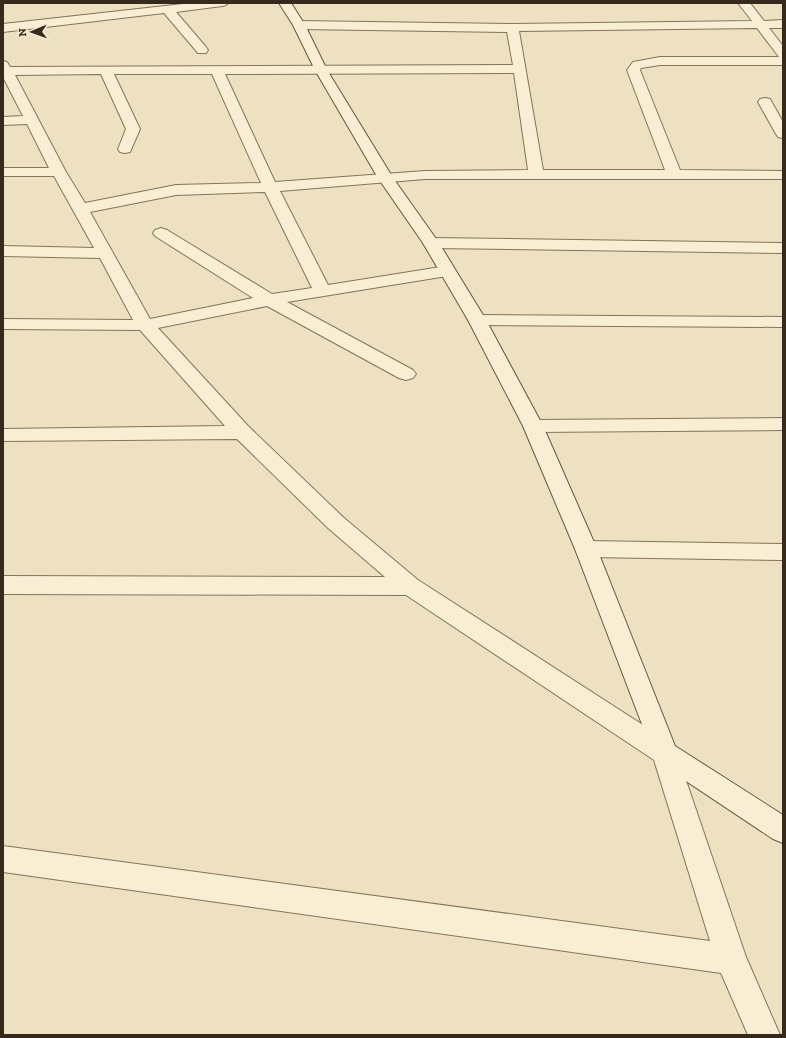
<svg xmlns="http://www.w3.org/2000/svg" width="786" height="1038" font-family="'Zilla Slab',serif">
	<rect width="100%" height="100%" fill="#ede1c1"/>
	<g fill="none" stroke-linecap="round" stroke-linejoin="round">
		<defs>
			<path id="street" d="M 192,3 L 228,3 L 226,5 L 222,6 L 176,12 L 206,47 L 208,50 L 206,53 L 198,53 L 164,13 L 3,32 L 3,24 Z
				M 738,3 L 750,3 L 764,21 L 783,20 L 783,28 L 769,28 L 783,46 L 783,65 L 660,65 L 641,68 L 640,70 L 680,170 L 783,171 L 783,179 L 425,179 L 280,191 L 328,285 L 447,266 L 453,267 L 455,271 L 453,275 L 447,276 L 287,302 L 413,370 L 416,374 L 413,378 L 406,380 L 399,378 L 267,306 L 158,328 L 249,427 L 344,518 L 418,580 L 674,745 L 746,957 L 780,1035 L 748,1035 L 721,973 L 3,872 L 3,846 L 710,941 L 654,760 L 406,595 L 3,594 L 3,576 L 385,577 L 328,528 L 237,439 L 3,441 L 3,429 L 225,426 L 140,330 L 3,329 L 3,319 L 133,320 L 100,258 L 3,256 L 3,246 L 94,248 L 54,176 L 3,176 L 3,168 L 49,168 L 27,124 L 3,125 L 3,117 L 23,116 L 3,77 L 3,61 L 7,62 L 10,67 L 513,65 L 507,32 L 299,29 L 295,28 L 293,25 L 295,22 L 299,21 L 512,24 L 752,21 ZM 757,28 L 779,57 L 781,57 L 660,57 L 633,62 L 627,70 L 665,170 L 543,170 L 519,31 ZM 514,73 L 528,170 L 425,171 L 275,182 L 225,74 ZM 101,74 L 126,129 L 118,149 L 120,152 L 125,153 L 130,152 L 140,129 L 114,74 L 212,74 L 261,183 L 176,185 L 85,203 L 66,172 L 15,75 ZM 265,192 L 312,288 L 272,294 L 167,230 L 161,228 L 155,230 L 153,233 L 155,236 L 253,298 L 150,319 L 90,212 L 176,195 Z
				M 765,98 L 770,99 L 783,122 L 783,138 L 778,137 L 776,134 L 758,102 L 760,99 Z
				M 431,238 L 783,243 L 783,253 L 431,248 L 425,246 L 423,243 L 425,240 Z
				M 477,315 L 783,317 L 783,327 L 477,325 L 471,324 L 468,320 L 471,316 Z
				M 783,418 L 783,430 L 533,432 L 526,431 L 523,426 L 526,421 L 533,420 Z
				M 586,541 L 783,544 L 783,560 L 586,557 L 578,555 L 575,549 L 578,543 Z"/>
			<path id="secondary" d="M 279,3 L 291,3 L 305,25 L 327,70 L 393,178 L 439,243 L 486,320 L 543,426 L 597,549 L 675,746 L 783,815 L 783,843 L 773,839 L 656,761 L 575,549 L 523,426 L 468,320 L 423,243 L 378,178 L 315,70 L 293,25 Z"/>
		</defs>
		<use href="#street" stroke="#867359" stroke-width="2"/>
		<use href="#secondary" stroke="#67543d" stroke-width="2"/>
		<use href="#street" fill="#f8eed4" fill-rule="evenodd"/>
		<use href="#secondary" fill="#f8eed4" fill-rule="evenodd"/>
	</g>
	<rect width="786" height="1038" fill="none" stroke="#362a1d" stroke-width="8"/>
	<g transform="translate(32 32) rotate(268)" stroke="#f4ebd1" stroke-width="3" paint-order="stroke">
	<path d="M0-3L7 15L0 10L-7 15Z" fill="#362a1d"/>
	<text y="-6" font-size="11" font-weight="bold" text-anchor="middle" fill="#362a1d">N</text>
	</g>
</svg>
